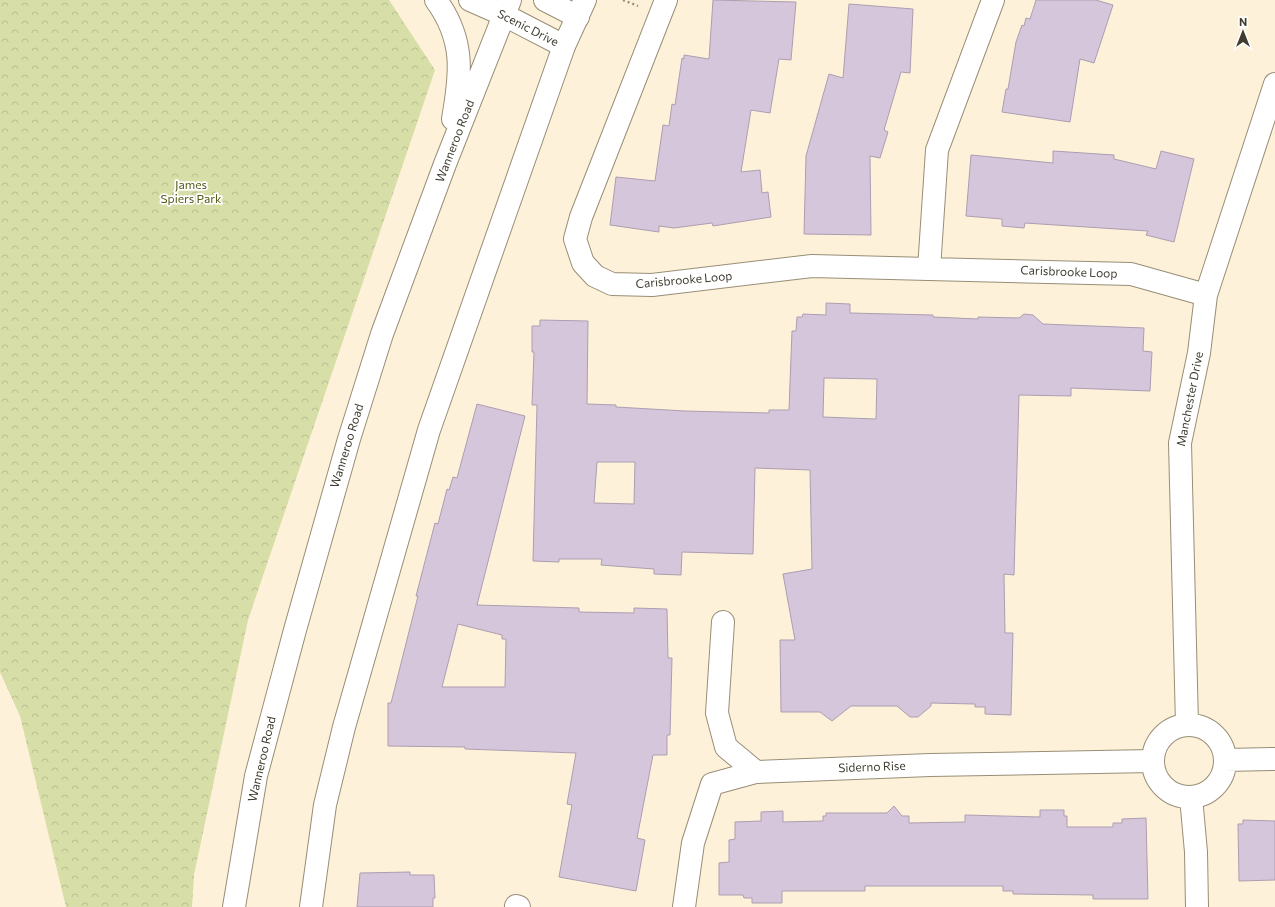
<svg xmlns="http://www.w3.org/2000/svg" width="1275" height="907" font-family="Commissioner,sans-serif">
	<defs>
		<pattern id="forest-crowns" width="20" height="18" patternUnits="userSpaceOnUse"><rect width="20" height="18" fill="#d7dea7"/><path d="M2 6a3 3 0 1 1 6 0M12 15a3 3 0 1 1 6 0" fill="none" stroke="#babf90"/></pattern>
	</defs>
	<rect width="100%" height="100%" fill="#fdf2d9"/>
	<path fill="url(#forest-crowns)" d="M 0,0 L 389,0 L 435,70 L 248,620 L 194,875 L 192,907 L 66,907 L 20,716 L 0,672 Z"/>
	<path fill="#d6c6db" stroke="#ad9db1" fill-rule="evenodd" d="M 713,0 L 796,2 L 791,60 L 779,59 L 770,113 L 751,110 L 741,172 L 760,170 L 762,193 L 768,192 L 771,217 L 713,226 L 712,223 L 674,228 L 659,226 L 659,232 L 610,225 L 616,177 L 655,181 L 663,125 L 669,126 L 672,104 L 675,105 L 682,58 L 684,59 L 684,55 L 709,59 Z
		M 1036,0 L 1096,0 L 1113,5 L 1094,63 L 1080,59 L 1070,122 L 1002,112 L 1006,89 L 1008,89 L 1016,42 L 1022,25 L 1024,26 L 1026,18 L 1030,19 Z
		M 849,4 L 913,9 L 910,73 L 901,72 L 884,130 L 888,132 L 880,158 L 870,156 L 871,235 L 804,234 L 806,156 L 829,74 L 843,78 Z
		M 1053,151 L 1114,155 L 1114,159 L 1156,169 L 1161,151 L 1194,159 L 1174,242 L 1146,235 L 1148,231 L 1025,223 L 1024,228 L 1002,226 L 1002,219 L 966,216 L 971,155 L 1053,163 Z
		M 826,303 L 850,304 L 850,313 L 933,315 L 933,317 L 978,319 L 978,317 L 1019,318 L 1024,314 L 1033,315 L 1043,324 L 1144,328 L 1143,351 L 1152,352 L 1150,391 L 1071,388 L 1071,396 L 1019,395 L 1014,575 L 1004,574 L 1005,633 L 1013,633 L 1011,715 L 985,714 L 985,707 L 975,707 L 975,704 L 931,703 L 931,706 L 918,717 L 910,717 L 897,706 L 851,706 L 832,721 L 820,712 L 781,712 L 780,640 L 795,640 L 783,574 L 812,569 L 810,470 L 755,468 L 753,554 L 682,552 L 681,575 L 654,574 L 654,569 L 601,565 L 602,559 L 559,559 L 559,562 L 533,561 L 537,405 L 532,405 L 534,352 L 532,352 L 532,326 L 540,326 L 540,320 L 588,321 L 587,404 L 616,405 L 616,407 L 685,411 L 769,413 L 769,410 L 789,410 L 792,331 L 796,331 L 797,317 L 802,317 L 803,314 L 826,315 ZM 824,378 L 877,379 L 876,419 L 823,417 ZM 597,462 L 635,462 L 634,504 L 594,503 Z
		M 477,404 L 525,416 L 477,605 L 579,608 L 579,612 L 634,613 L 634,608 L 667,609 L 668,658 L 672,658 L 670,735 L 667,735 L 667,755 L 653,755 L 637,838 L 645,840 L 636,891 L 559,877 L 572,805 L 567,804 L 576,753 L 465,749 L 465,747 L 388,746 L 388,703 L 391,703 L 418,596 L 416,596 L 423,569 L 435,523 L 438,524 L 447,489 L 449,490 L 453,477 L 457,478 ZM 458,624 L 502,635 L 502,639 L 506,639 L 505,687 L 442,687 Z
		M 894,806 L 902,816 L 909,816 L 909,823 L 965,822 L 965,815 L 1040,817 L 1040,810 L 1064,810 L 1064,816 L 1067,816 L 1067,827 L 1113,827 L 1113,823 L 1122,823 L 1122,819 L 1146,818 L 1148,899 L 1093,899 L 1093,895 L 1013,894 L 1013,891 L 1003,891 L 1003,886 L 865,886 L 865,891 L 782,891 L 782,903 L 752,903 L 752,898 L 744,898 L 743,895 L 719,895 L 719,863 L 729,862 L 729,840 L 735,839 L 735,822 L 761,821 L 761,812 L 783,811 L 783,822 L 823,821 L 823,816 L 826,816 L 826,813 L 887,813 Z
		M 1243,820 L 1275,821 L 1275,880 L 1239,881 L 1238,824 L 1243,824 Z
		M 410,872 L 410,875 L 434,875 L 435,898 L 433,898 L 433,907 L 357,907 L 360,873 Z"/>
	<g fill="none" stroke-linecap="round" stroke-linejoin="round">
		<defs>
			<path id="minor" d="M 666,0 L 581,217 L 575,239 L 583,263 L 595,276 L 612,284 L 652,285 L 812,266 L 929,269 L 1131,274 L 1206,295
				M 929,269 L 937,150 L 993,0
				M 723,622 L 717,713 L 726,747 L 756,772 L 930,765 L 1152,761
				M 1187,725 L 1180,443 L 1199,353 L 1206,295 L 1275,84
				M1153 761a36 36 0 1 1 72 0a36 36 0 1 1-72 0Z
				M 1225,760 L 1275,759
				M 1191,797 L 1196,852 L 1197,907
				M 516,906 L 519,907
				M 684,907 L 693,843 L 712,784 L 756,772"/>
			<path id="tertiary" d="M 470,0 L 504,15 L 564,46
				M 545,0 L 578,17"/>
			<path id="trunk" d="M 436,0 C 465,40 461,73 453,119
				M 234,907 L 256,776 L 295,630 L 349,439 L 382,334 L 445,164 L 510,0
				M 311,907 L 325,805 L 344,727 L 429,430 L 564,46 L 585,0"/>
		</defs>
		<use href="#minor" stroke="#988d77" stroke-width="24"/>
		<use href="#tertiary" stroke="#988d77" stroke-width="24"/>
		<use href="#trunk" stroke="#988d77" stroke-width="24"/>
		<path stroke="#9a9281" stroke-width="2.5" stroke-dasharray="2 3" stroke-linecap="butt" d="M 623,0 L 638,6"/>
		<use href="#minor" stroke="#fff" stroke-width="22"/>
		<use href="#tertiary" stroke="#fff" stroke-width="22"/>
		<use href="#trunk" stroke="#fff" stroke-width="22"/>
	</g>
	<g text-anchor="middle" stroke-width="3.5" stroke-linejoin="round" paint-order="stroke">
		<g font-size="12" fill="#403c32" stroke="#fff">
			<text transform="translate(528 28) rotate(27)" y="4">Scenic Drive</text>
			<text transform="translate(455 141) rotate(-69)" y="4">Wanneroo Road</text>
			<text transform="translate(1069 272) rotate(2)" y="4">Carisbrooke Loop</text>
			<text transform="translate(684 280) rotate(-5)" y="4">Carisbrooke Loop</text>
			<text transform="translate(1190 399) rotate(-79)" y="4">Manchester Drive</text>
			<text transform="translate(347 446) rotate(-73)" y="4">Wanneroo Road</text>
			<text transform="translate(262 759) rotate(-77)" y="4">Wanneroo Road</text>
			<text transform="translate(872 767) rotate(-2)" y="4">Siderno Rise</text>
		</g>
		<g font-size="12" fill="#555a15" stroke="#fff">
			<text x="191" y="189">James<tspan x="191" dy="14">Spiers Park</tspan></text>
		</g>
	</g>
	<g transform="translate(1243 32)" stroke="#ffffff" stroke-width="3" paint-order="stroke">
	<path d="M0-3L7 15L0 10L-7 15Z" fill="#403c32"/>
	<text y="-6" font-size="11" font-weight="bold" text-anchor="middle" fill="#403c32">N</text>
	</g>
</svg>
